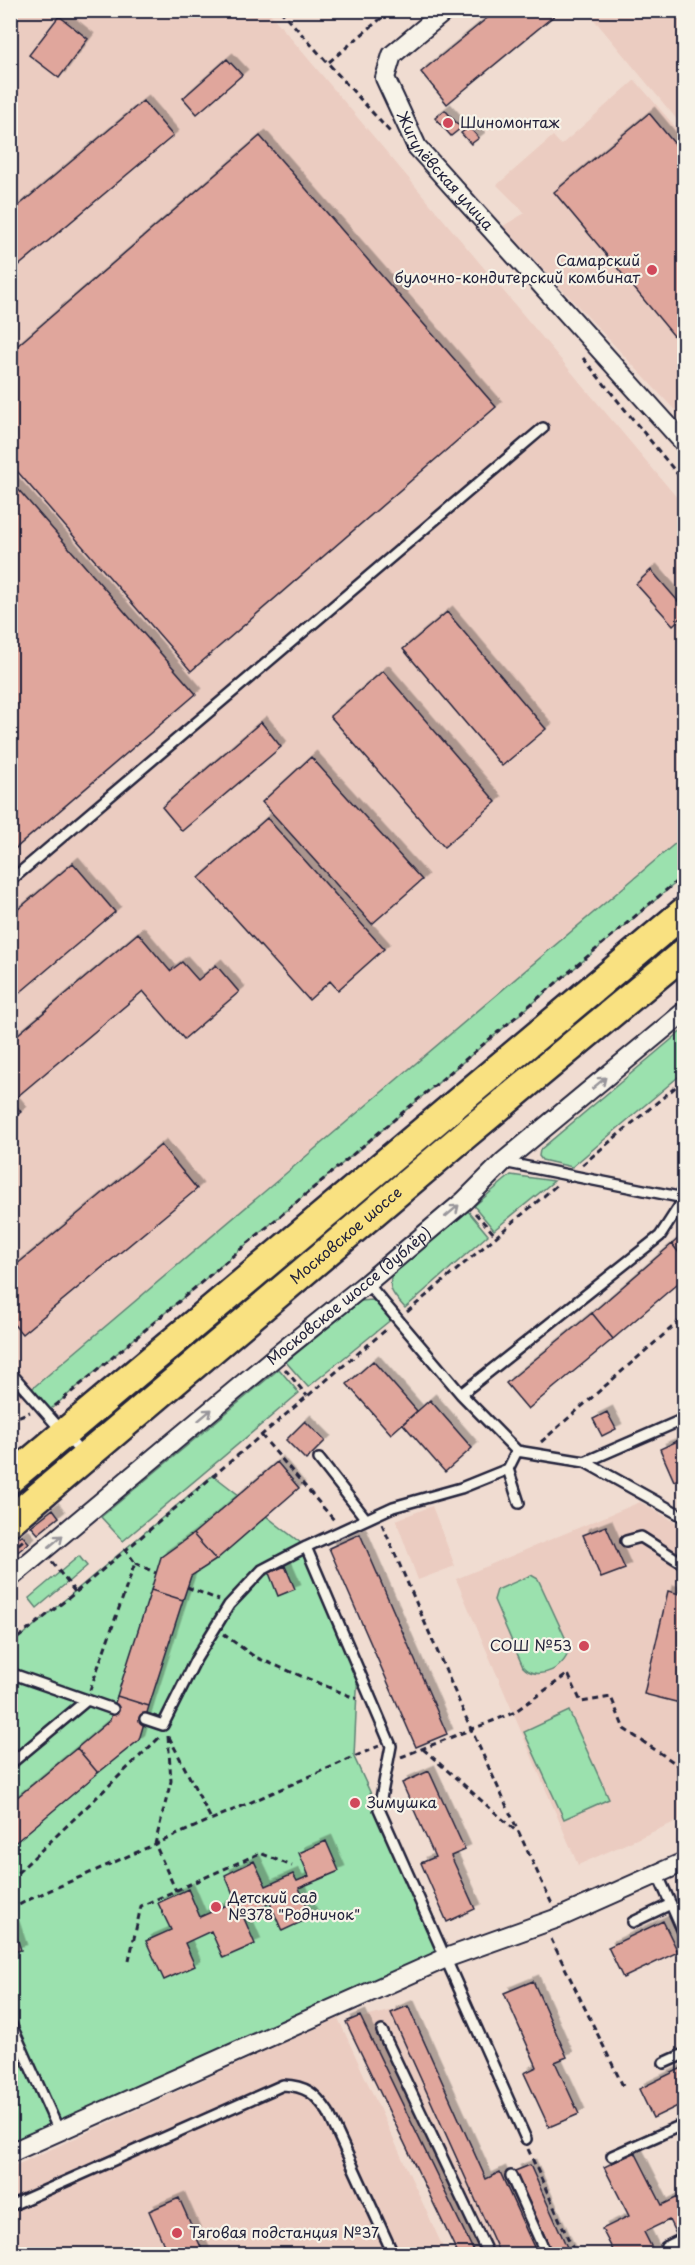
<svg xmlns="http://www.w3.org/2000/svg" width="695" height="2265" font-family="'Playpen Sans',sans-serif">
	<defs>
		<filter id="shadow"><feDropShadow dx="5.5" dy="-5.5" stdDeviation="0" flood-color="#0004"/></filter>
	</defs>
	<rect width="100%" height="100%" fill="#f0dcd1"/>
	<filter id="ink" filterUnits="userSpaceOnUse"><feTurbulence type="fractalNoise" baseFrequency=".0167" numOctaves="2"/><feDisplacementMap in="SourceGraphic" scale="12" xChannelSelector="R" yChannelSelector="G"/><feConvolveMatrix kernelMatrix="1 2 1 2 8 2 1 2 1" color-interpolation-filters="sRGB"/></filter>
	<g filter="url(#ink)">
		<path fill="#ebccc1" d="M 11,11 L 268,11 L 684,506 L 684,836 L 11,1409 Z
			M 587,11 L 684,11 L 684,128 Z
			M 635,80 L 684,137 L 684,420 L 503,226 L 525,213 L 497,185 L 553,136 L 561,145 Z
			M 640,1502 L 684,1527 L 684,1818 L 578,1865 L 456,1579 Z
			M 432,1506 L 455,1566 L 418,1580 L 396,1520 Z
			M 408,2006 L 486,2178 L 530,2165 L 570,2254 L 458,2254 L 346,2022 Z
			M 338,2018 L 446,2254 L 11,2254 L 10,2168 Z"/>
		<path fill="#9be1ae" stroke="#5e8274" stroke-width="1.5" d="M 684,836 L 684,876 L 46,1413 L 28,1392 Z
			M 684,1029 L 684,1072 L 572,1167 L 542,1160 L 539,1156 L 540,1150 Z
			M 511,1175 L 554,1181 L 494,1230 L 474,1206 Z
			M 468,1211 L 488,1235 L 405,1308 C 394,1295 386,1290 393,1271 Z
			M 372,1300 L 382,1304 L 393,1318 L 308,1387 L 286,1362 L 361,1301 Z
			M 279,1369 L 299,1393 L 123,1541 L 101,1517 Z
			M 213,1475 L 306,1547 L 358,1669 L 354,1757 L 446,1958 L 11,2154 L 11,1645 Z
			M 79,1556 L 87,1566 L 37,1608 L 29,1598 Z
			M 531,1575 L 538,1579 L 569,1646 C 569,1667 538,1683 523,1667 L 494,1600 L 497,1590 Z
			M 569,1711 L 609,1799 L 564,1819 L 524,1732 Z"/>
		<path fill="#e0a69c" stroke="#22223b" stroke-width="1.5" filter="url(#shadow)" d="M 497,10 L 561,10 L 447,104 L 421,72 Z
			M 674,10 L 684,10 L 684,23 Z
			M 59,16 L 88,39 L 59,78 L 29,55 Z
			M 227,59 L 242,75 L 197,114 L 183,98 Z
			M 143,101 L 173,136 L 10,273 L 10,213 Z
			M 445,110 L 461,128 L 451,136 L 435,118 Z
			M 649,113 L 684,155 L 684,348 L 554,192 Z
			M 469,127 L 479,138 L 471,144 L 461,133 Z
			M 260,136 L 496,407 L 191,671 L 10,463 L 10,352 Z
			M 10,480 L 196,694 L 10,853 Z
			M 651,570 L 684,608 L 684,615 L 673,625 L 636,584 Z
			M 447,612 L 546,729 L 502,766 L 403,649 Z
			M 383,671 L 496,802 L 444,847 L 330,716 Z
			M 261,722 L 281,747 L 182,831 L 162,807 Z
			M 311,757 L 422,880 L 372,924 L 262,802 Z
			M 267,818 L 384,949 L 338,990 L 330,981 L 309,1000 L 199,878 Z
			M 73,863 L 115,912 L 10,1001 L 10,916 Z
			M 138,933 L 170,971 L 182,962 L 198,980 L 216,965 L 239,992 L 184,1039 L 143,991 L 12,1101 L 21,1112 L 10,1121 L 10,1041 Z
			M 161,1145 L 197,1189 L 22,1334 L 10,1320 L 10,1270 Z
			M 684,1234 L 684,1259 L 672,1244 Z
			M 672,1244 L 684,1259 L 684,1278 L 613,1339 L 592,1313 Z
			M 592,1313 L 613,1339 L 528,1409 L 506,1383 Z
			M 373,1361 L 417,1411 L 391,1434 L 347,1384 Z
			M 430,1400 L 472,1448 L 445,1472 L 403,1424 Z
			M 607,1412 L 616,1429 L 602,1436 L 593,1419 Z
			M 305,1421 L 325,1441 L 306,1460 L 286,1440 Z
			M 684,1438 L 684,1477 L 674,1481 L 660,1449 Z
			M 277,1462 L 299,1488 L 216,1560 L 193,1534 Z
			M 53,1509 L 59,1517 L 38,1534 L 31,1526 Z
			M 606,1526 L 625,1569 L 601,1578 L 583,1535 Z
			M 193,1534 L 216,1560 L 191,1576 L 183,1600 L 151,1590 L 161,1557 Z
			M 360,1534 L 447,1734 L 416,1747 L 329,1548 Z
			M 22,1535 L 29,1543 L 10,1558 L 10,1545 Z
			M 285,1566 L 295,1589 L 278,1596 L 269,1573 Z
			M 151,1590 L 183,1600 L 149,1706 L 117,1696 Z
			M 668,1591 L 684,1595 L 684,1704 L 644,1694 Z
			M 117,1696 L 149,1706 L 139,1740 L 98,1773 L 77,1748 L 110,1720 Z
			M 77,1748 L 98,1773 L 10,1847 L 10,1803 Z
			M 429,1771 L 465,1850 L 451,1856 L 475,1909 L 447,1922 L 421,1863 L 435,1857 L 402,1783 Z
			M 326,1841 L 339,1871 L 299,1888 L 312,1917 L 282,1931 L 270,1903 L 243,1916 L 255,1944 L 223,1958 L 211,1931 L 185,1943 L 195,1966 L 164,1980 L 146,1941 L 171,1930 L 158,1903 L 188,1889 L 200,1917 L 236,1901 L 225,1875 L 254,1861 L 266,1886 L 293,1874 L 297,1881 L 309,1876 L 299,1853 Z
			M 663,1921 L 678,1952 L 623,1978 L 608,1947 Z
			M 10,1926 L 13,1926 L 21,1950 L 10,1953 Z
			M 533,1981 L 567,2057 L 555,2062 L 579,2114 L 549,2127 L 524,2073 L 537,2067 L 504,1993 Z
			M 408,2006 L 486,2179 L 500,2172 L 537,2254 L 500,2254 L 391,2013 Z
			M 360,2016 L 475,2254 L 458,2254 L 346,2022 Z
			M 684,2067 L 684,2103 L 653,2118 L 639,2089 Z
			M 635,2152 L 662,2205 L 684,2194 L 684,2230 L 676,2234 L 669,2220 L 644,2232 L 655,2254 L 615,2254 L 602,2229 L 629,2216 L 604,2167 Z
			M 530,2165 L 570,2254 L 553,2254 L 515,2171 Z
			M 179,2198 L 204,2254 L 168,2254 L 149,2211 Z"/>
		<g fill="none" stroke-linecap="round" stroke-linejoin="round">
			<defs>
				<path id="lane" d="M 10,881 L 543,428
					M 503,1162 L 684,1198
					M 367,1283 L 461,1394 L 517,1451 L 585,1462 L 684,1517
					M 10,1372 L 75,1446
					M 461,1394 L 660,1236 L 684,1199
					M 319,1459 L 366,1519
					M 585,1462 L 684,1419
					M 508,1469 L 519,1503
					M 626,1541 L 641,1537 L 684,1564
					M 306,1547 L 391,1746 L 379,1809 L 526,2139
					M 10,1673 L 113,1709
					M 145,1719 L 163,1725 L 196,1659 L 229,1605 L 262,1570 L 306,1547 L 393,1507 L 461,1488 L 508,1469 L 517,1451
					M 10,1764 L 87,1700
					M 657,1873 L 684,1934
					M 633,1922 L 671,1904
					M 10,2022 L 59,2131
					M 382,2031 L 488,2254
					M 664,2063 L 684,2054
					M 612,2156 L 684,2124
					M 511,2176 L 546,2254
					M 10,2206 L 283,2085 C 306,2086 315,2093 328,2112 L 393,2254
					M 669,2254 L 666,2247 L 684,2238"/>
				<g id="street">
					<path id="s1" d="M 446,10 L 392,55 L 385,78 L 417,147 L 684,443"/>
					<path id="s2" d="M 10,1578 L 275,1357 L 367,1283 L 464,1201 L 503,1162 L 684,1012"/>
					<path d="M 10,2153 L 446,1958 L 558,1918 L 684,1862"/>
				</g>
				<g id="primary">
					<path d="M 10,1479 L 684,912"/>
					<path id="s3" d="M 10,1521 L 466,1134 L 684,953"/>
				</g>
			</defs>
			<use href="#lane" stroke="#22223b" stroke-width="14"/>
			<use href="#street" stroke="#22223b" stroke-width="22"/>
			<use href="#primary" stroke="#22223b" stroke-width="33"/>
			<path stroke="#22223b" stroke-width="3" stroke-dasharray="6 4.5" stroke-linecap="butt" d="M 280,10 L 390,132
				M 329,62 L 391,10
				M 583,358 L 684,482
				M 582,1165 L 684,1080
				M 475,1213 L 496,1236
				M 407,1312 L 558,1184
				M 285,1369 L 307,1396
				M 55,1406 L 684,875
				M 10,1422 L 15,1418 L 30,1412
				M 261,1435 L 334,1520
				M 541,1442 L 684,1317
				M 382,1524 L 471,1729 L 552,1904
				M 10,1551 L 25,1539
				M 52,1562 L 75,1592
				M 135,1563 L 156,1573
				M 187,1587 L 219,1600
				M 223,1634 L 255,1657 L 357,1699
				M 10,1644 L 75,1593 L 388,1328
				M 90,1690 L 135,1563 L 126,1550
				M 168,1736 L 171,1781 L 155,1844 L 176,1891
				M 169,1737 L 211,1819
				M 423,1749 L 516,1831
				M 401,1757 L 513,1713 L 568,1674 L 581,1702 L 611,1697 L 624,1729 L 684,1769
				M 10,1880 L 161,1736
				M 10,1910 L 28,1900 L 379,1746
				M 551,1939 L 623,2086
				M 129,1961 L 141,1906 L 260,1853 L 292,1866
				M 528,2149 L 575,2254"/>
			<use href="#lane" stroke="#f7f3e8" stroke-width="9"/>
			<use href="#street" stroke="#f7f3e8" stroke-width="18"/>
			<use href="#primary" stroke="#f9e181" stroke-width="28"/>
		</g>
		<defs><path id="oneway-shaft" d="M-6 0H5M1.5-3L5.5 0L1.5 3" fill="none" stroke-width="1.6" stroke-linecap="round" stroke-linejoin="round" transform="scale(1.5)"/></defs>
		<g stroke="#97959a">
			<use href="#oneway-shaft" transform="translate(599 1083) rotate(-40)"/>
			<use href="#oneway-shaft" transform="translate(452 1211) rotate(-40)"/>
			<use href="#oneway-shaft" transform="translate(205 1415) rotate(-40)"/>
			<use href="#oneway-shaft" transform="translate(56 1541) rotate(-40)"/>
		</g>
	</g>
	<g fill="#d1495b" stroke="#f7f3e8" stroke-width="2">
		<circle cx="448" cy="123" r="6"/>
		<circle cx="652" cy="270" r="6"/>
		<circle cx="584" cy="1646" r="6"/>
		<circle cx="355" cy="1803" r="6"/>
		<circle cx="216" cy="1907" r="6"/>
		<circle cx="177" cy="2233" r="6"/>
	</g>
	<g text-anchor="middle" stroke-width="4.5" stroke-linejoin="round" paint-order="stroke">
		<g font-size="15" fill="#22223b" stroke="#f7f3e8" text-anchor="start">
			<text x="460" y="128">Шиномонтаж</text>
			<text x="640" y="266" text-anchor="end">Самарский<tspan x="640" dy="17">булочно-кондитерский комбинат</tspan></text>
			<text x="572" y="1651" text-anchor="end">СОШ №53</text>
			<text x="367" y="1808">Зимушка</text>
			<text x="228" y="1903">Детский сад<tspan x="228" dy="17">№378 "Родничок"</tspan></text>
			<text x="189" y="2238">Тяговая подстанция №37</text>
		</g>
		<g font-size="15" fill="#22223b" stroke="#f7f3e8">
			<text dy="5" stroke="none"><textPath href="#s1" startOffset="206">Жигулёвская улица</textPath></text>
			<text dy="5" stroke="none"><textPath href="#s3" startOffset="441">Московское шоссе</textPath></text>
			<text dy="5" stroke="none"><textPath href="#s2" startOffset="441">Московское шоссе (дублёр)</textPath></text>
		</g>
	</g>
	<rect width="695" height="2265" fill="none" stroke="#f7f3e8" stroke-width="36"/>
	<rect x="18" y="18" width="659" height="2229" fill="none" stroke="#22223b" stroke-width="2" filter="url(#ink)"/>
</svg>
